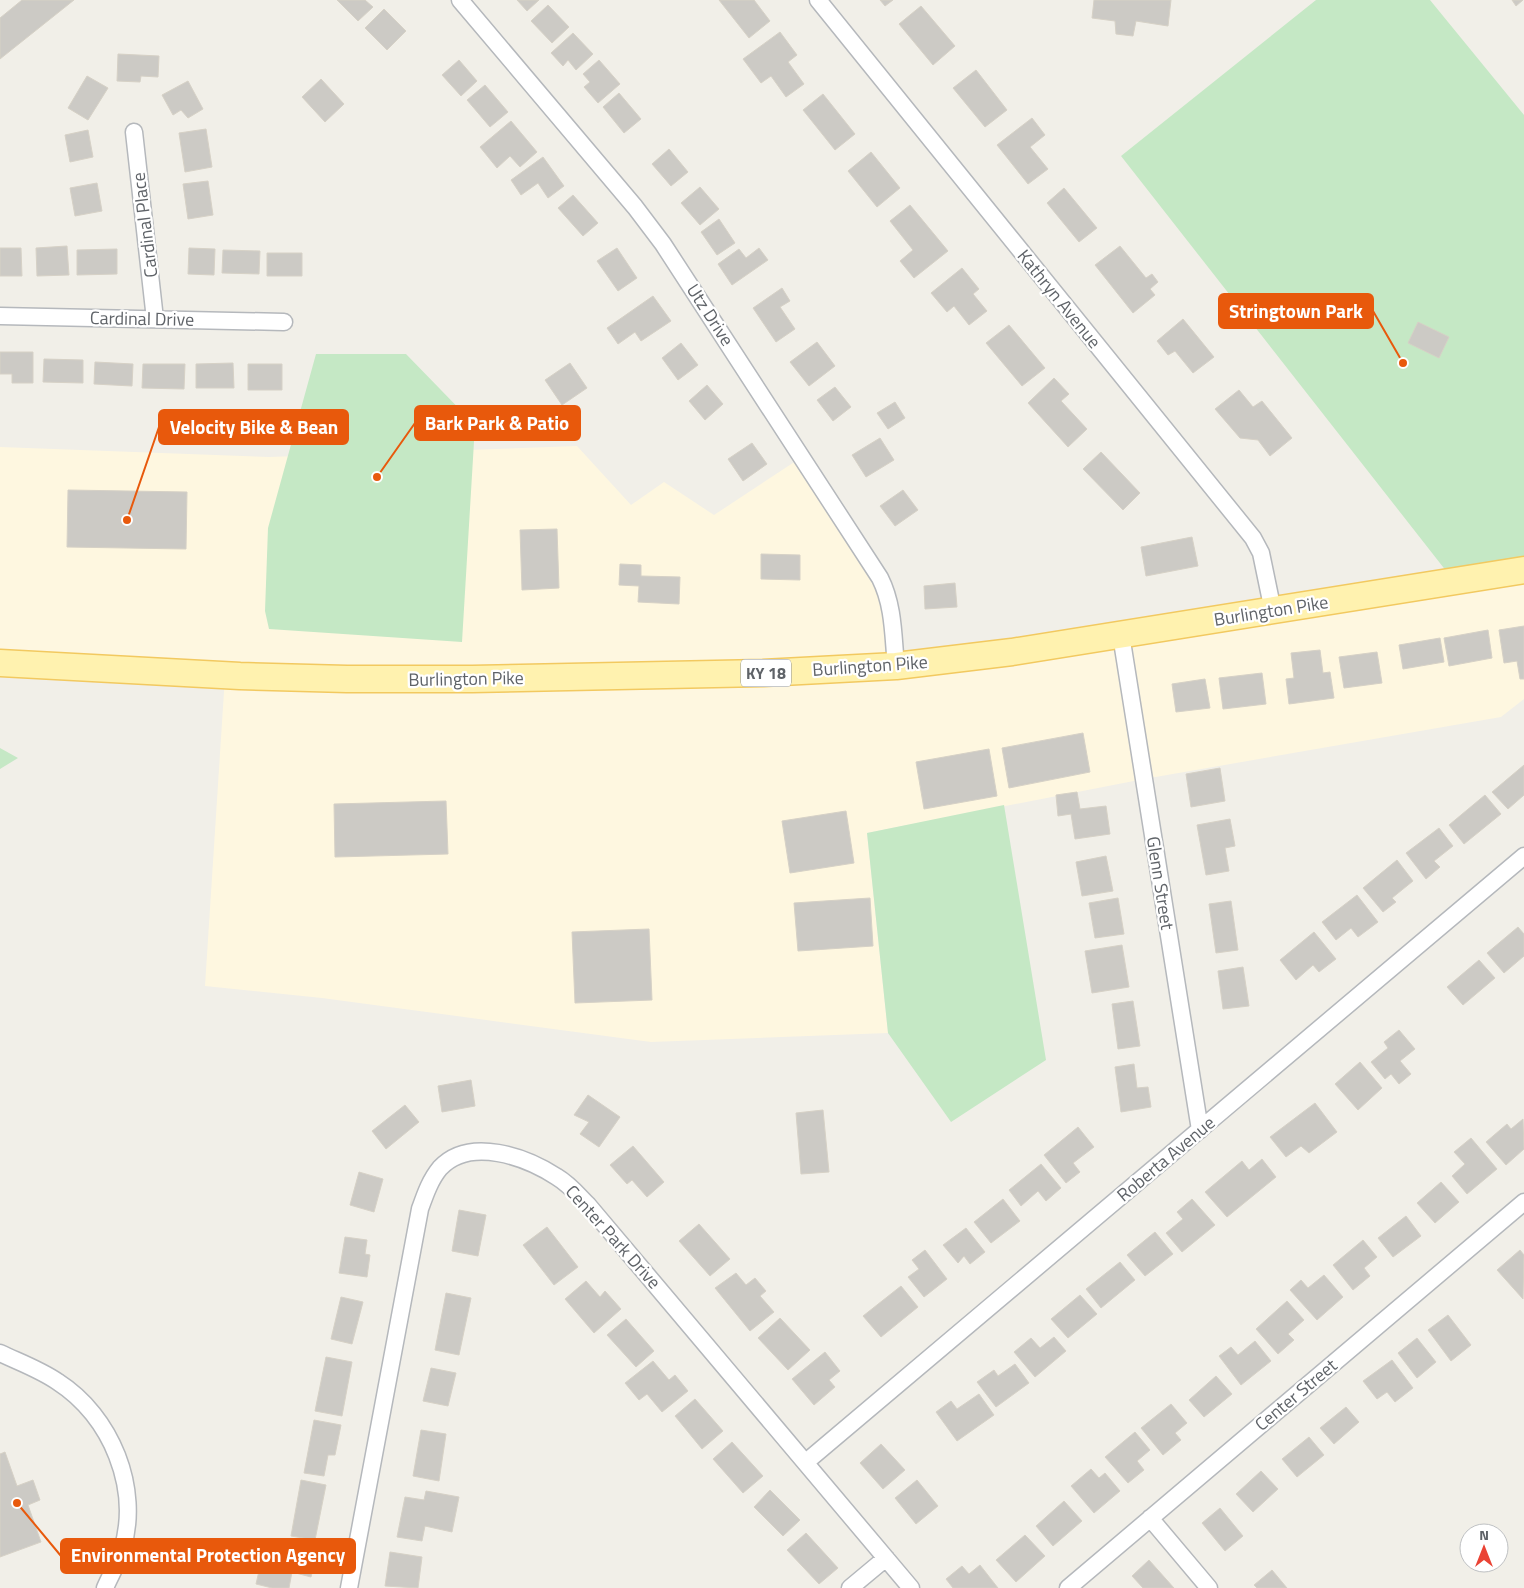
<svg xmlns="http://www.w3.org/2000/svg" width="1524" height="1588" font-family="'Titillium Web',sans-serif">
	<rect width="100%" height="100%" fill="#f1efe8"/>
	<path fill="#fef7e0" d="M 577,446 L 631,505 L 664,482 L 714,515 L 802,457 L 887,593 L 896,666 L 1524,570 L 1524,699 L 1501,717 L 1144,779 L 867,833 L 888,1033 L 651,1042 L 322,998 L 205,986 L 225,676 L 0,663 L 0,447 L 269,457 Z"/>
	<path fill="#c5e8c5" d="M 1316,0 L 1430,0 L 1524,115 L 1524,570 L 1454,581 L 1121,156 Z
		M 316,354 L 406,354 L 475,425 L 462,642 L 269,629 L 265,611 L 268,528 Z
		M 0,748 L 18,758 L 0,769 Z
		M 1004,805 L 1046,1060 L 951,1122 L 888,1033 L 867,833 Z"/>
	<path fill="#cccac5" stroke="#d6d1c6" d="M 22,0 L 74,0 L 0,59 L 0,18 Z
		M 337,0 L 365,0 L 373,7 L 358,21 Z
		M 517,0 L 539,0 L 527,11 Z
		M 719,0 L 754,0 L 770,21 L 749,38 Z
		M 880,0 L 893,0 L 885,6 Z
		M 1094,0 L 1171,0 L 1168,26 L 1136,21 L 1133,36 L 1116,34 L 1115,21 L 1092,18 Z
		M 1512,0 L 1523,0 L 1516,6 Z
		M 548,5 L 569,27 L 552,43 L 531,21 Z
		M 921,6 L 955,46 L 933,65 L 899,24 Z
		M 384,9 L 406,31 L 387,50 L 365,28 Z
		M 780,32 L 797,55 L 788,62 L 804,84 L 786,97 L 771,76 L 761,83 L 743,59 Z
		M 573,33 L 593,54 L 576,70 L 568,60 L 563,66 L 551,53 Z
		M 118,54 L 159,56 L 158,77 L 141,76 L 140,82 L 117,81 Z
		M 459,60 L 477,81 L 461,96 L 442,75 Z
		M 599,60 L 620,84 L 598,103 L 584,87 L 590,82 L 583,74 Z
		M 976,70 L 1007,110 L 985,127 L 953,88 Z
		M 87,76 L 108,88 L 88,120 L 68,108 Z
		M 321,79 L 344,104 L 325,122 L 302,97 Z
		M 188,81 L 203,109 L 188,118 L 181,110 L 173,115 L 162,95 Z
		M 485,85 L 508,112 L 490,127 L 467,100 Z
		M 619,93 L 641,119 L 624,133 L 603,107 Z
		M 823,94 L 855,134 L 835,150 L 803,110 Z
		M 1032,118 L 1045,135 L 1030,147 L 1048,169 L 1028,184 L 997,145 Z
		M 511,121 L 537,152 L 520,167 L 510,156 L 497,168 L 480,147 Z
		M 206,129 L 212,167 L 185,172 L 179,133 Z
		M 88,130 L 93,157 L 70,162 L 65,135 Z
		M 669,149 L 688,172 L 671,186 L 652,164 Z
		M 871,152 L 900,188 L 877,207 L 848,171 Z
		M 543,157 L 564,186 L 548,198 L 538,183 L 521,195 L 511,180 Z
		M 208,181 L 213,215 L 188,219 L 183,184 Z
		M 97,183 L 102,211 L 75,216 L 70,188 Z
		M 700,187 L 719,209 L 700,225 L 681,203 Z
		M 1064,188 L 1097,228 L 1079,242 L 1047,203 Z
		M 573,195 L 598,223 L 583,236 L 558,208 Z
		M 910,205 L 948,251 L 914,278 L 900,261 L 913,250 L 890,221 Z
		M 719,219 L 735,243 L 717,255 L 701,232 Z
		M 67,246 L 69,275 L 37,276 L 36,248 Z
		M 1120,246 L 1146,278 L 1152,274 L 1158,282 L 1150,289 L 1155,295 L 1133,313 L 1095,265 Z
		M 0,248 L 21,248 L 22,276 L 0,276 Z
		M 189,248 L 215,249 L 214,275 L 188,274 Z
		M 617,248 L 637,278 L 618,291 L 597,261 Z
		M 759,248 L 768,260 L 732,285 L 718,264 L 739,249 L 746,258 Z
		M 117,249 L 117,274 L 77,275 L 77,250 Z
		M 223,250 L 260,251 L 259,274 L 222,273 Z
		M 267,253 L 302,253 L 302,276 L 267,276 Z
		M 962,268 L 979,289 L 973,294 L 987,311 L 969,325 L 954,306 L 947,312 L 931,293 Z
		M 782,288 L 790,301 L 780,307 L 795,329 L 776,342 L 753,308 Z
		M 653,296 L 671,321 L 641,341 L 635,332 L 618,344 L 607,328 Z
		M 1183,319 L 1214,357 L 1193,373 L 1175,351 L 1168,355 L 1157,341 Z
		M 1418,322 L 1449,337 L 1439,358 L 1408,343 Z
		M 1009,325 L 1045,368 L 1022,386 L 986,343 Z
		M 817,342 L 835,366 L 809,386 L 790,362 Z
		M 681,343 L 698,365 L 678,380 L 662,358 Z
		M 0,352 L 33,352 L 33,383 L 12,383 L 12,374 L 0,374 Z
		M 44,359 L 83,360 L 83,383 L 43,382 Z
		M 95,362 L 133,364 L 132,386 L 94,384 Z
		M 233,363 L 234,388 L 196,388 L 196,364 Z
		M 570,363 L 587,388 L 562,405 L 545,380 Z
		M 143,364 L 185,364 L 184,389 L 142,388 Z
		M 248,364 L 282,364 L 282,390 L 248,390 Z
		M 1054,378 L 1069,394 L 1061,401 L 1087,429 L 1068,447 L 1028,403 Z
		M 707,385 L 723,404 L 705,420 L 689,401 Z
		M 835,387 L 851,407 L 833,421 L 817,400 Z
		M 1239,390 L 1253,407 L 1262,401 L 1292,438 L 1270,456 L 1258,440 L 1240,438 L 1215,409 Z
		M 895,402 L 905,418 L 888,429 L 877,413 Z
		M 880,438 L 894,460 L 866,477 L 852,455 Z
		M 752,443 L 767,464 L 743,481 L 728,459 Z
		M 1101,452 L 1140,493 L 1123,510 L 1083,469 Z
		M 68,490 L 187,492 L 186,549 L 67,547 Z
		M 903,490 L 918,510 L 895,526 L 880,506 Z
		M 557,529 L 559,588 L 522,590 L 520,530 Z
		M 1192,537 L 1198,566 L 1146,576 L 1141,547 Z
		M 761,554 L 800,555 L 800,580 L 761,579 Z
		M 620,564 L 641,565 L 641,576 L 680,577 L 679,604 L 638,602 L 639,586 L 619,585 Z
		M 955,583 L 957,607 L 925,609 L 924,586 Z
		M 1524,626 L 1524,679 L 1520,679 L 1517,661 L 1504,663 L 1499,630 Z
		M 1488,630 L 1492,658 L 1449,666 L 1444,638 Z
		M 1440,638 L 1444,662 L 1403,669 L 1399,645 Z
		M 1320,650 L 1323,673 L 1330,672 L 1334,698 L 1289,704 L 1286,679 L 1294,678 L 1291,653 Z
		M 1377,652 L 1382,683 L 1344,688 L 1339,657 Z
		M 1262,673 L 1266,704 L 1223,709 L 1219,678 Z
		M 1205,679 L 1210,708 L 1176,712 L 1172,684 Z
		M 1083,733 L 1090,772 L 1009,788 L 1002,748 Z
		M 989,749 L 997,796 L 924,809 L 916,762 Z
		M 1524,765 L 1524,795 L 1508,809 L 1492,792 Z
		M 1220,768 L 1225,801 L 1191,807 L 1186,774 Z
		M 1077,792 L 1080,809 L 1106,806 L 1110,834 L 1075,839 L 1071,814 L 1058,816 L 1056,795 Z
		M 1485,795 L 1501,814 L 1464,844 L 1449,825 Z
		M 446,801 L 448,854 L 335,857 L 334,804 Z
		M 846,811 L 854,863 L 790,873 L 782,821 Z
		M 1230,819 L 1235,846 L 1225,848 L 1229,871 L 1206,875 L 1197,825 Z
		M 1439,828 L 1453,846 L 1434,861 L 1440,867 L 1426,879 L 1406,853 Z
		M 1106,856 L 1113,891 L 1082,896 L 1076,862 Z
		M 1397,860 L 1413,881 L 1392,898 L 1396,902 L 1383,912 L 1363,888 Z
		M 1357,895 L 1378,922 L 1358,937 L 1351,928 L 1336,940 L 1322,922 Z
		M 870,898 L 873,946 L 798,951 L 794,903 Z
		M 1118,898 L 1124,934 L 1095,938 L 1089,903 Z
		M 1231,901 L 1238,950 L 1216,953 L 1209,904 Z
		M 1518,927 L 1524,934 L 1524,956 L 1504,973 L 1487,953 Z
		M 649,929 L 652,1000 L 575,1003 L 572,932 Z
		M 1314,932 L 1336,959 L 1319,972 L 1313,965 L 1296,980 L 1280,960 Z
		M 1122,945 L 1129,987 L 1092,993 L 1085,951 Z
		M 1479,960 L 1495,978 L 1463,1005 L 1447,987 Z
		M 1243,967 L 1249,1006 L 1223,1009 L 1218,971 Z
		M 1133,1001 L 1140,1046 L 1118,1049 L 1112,1004 Z
		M 1399,1030 L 1415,1049 L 1400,1061 L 1411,1074 L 1399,1084 L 1391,1074 L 1385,1079 L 1371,1062 L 1388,1048 L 1384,1042 Z
		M 1360,1062 L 1382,1088 L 1358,1110 L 1335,1084 Z
		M 1134,1064 L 1137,1088 L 1148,1087 L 1151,1107 L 1121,1112 L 1115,1067 Z
		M 471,1080 L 475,1106 L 442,1112 L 438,1086 Z
		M 588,1095 L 620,1117 L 599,1147 L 580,1134 L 589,1122 L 574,1115 Z
		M 1315,1103 L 1337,1132 L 1309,1153 L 1301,1146 L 1286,1157 L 1270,1137 Z
		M 405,1105 L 419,1122 L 386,1149 L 372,1131 Z
		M 823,1110 L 829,1172 L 801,1174 L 796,1113 Z
		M 1523,1119 L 1524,1149 L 1506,1165 L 1486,1142 L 1507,1124 L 1511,1129 Z
		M 1078,1127 L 1094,1147 L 1073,1163 L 1080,1172 L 1066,1183 L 1044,1155 Z
		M 1471,1138 L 1497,1169 L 1467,1194 L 1452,1176 L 1465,1164 L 1454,1152 Z
		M 633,1146 L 664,1182 L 647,1197 L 632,1180 L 627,1184 L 610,1165 Z
		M 1262,1159 L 1276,1177 L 1227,1217 L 1205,1192 L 1242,1161 L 1249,1170 Z
		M 1041,1164 L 1061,1188 L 1046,1201 L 1038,1191 L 1021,1206 L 1009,1190 Z
		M 359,1172 L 383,1179 L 374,1212 L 350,1205 Z
		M 1441,1182 L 1459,1202 L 1435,1223 L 1417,1203 Z
		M 1003,1199 L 1020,1221 L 991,1243 L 974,1222 Z
		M 1192,1199 L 1215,1225 L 1182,1252 L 1166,1233 L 1183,1219 L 1177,1212 Z
		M 459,1210 L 486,1215 L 478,1256 L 452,1251 Z
		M 1406,1216 L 1421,1236 L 1393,1257 L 1378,1238 Z
		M 699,1224 L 730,1259 L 710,1276 L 679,1241 Z
		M 547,1227 L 578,1267 L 554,1285 L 523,1245 Z
		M 966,1228 L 985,1252 L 970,1264 L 964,1256 L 958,1263 L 943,1245 Z
		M 1155,1232 L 1173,1254 L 1145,1276 L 1127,1255 Z
		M 345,1237 L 367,1240 L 365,1254 L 370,1255 L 367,1277 L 339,1273 Z
		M 1363,1240 L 1377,1257 L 1364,1268 L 1370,1276 L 1353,1290 L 1333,1265 Z
		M 925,1250 L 947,1279 L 924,1297 L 908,1277 L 919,1269 L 912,1260 Z
		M 1520,1250 L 1524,1255 L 1523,1299 L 1497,1270 Z
		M 1120,1262 L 1135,1280 L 1101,1308 L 1086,1289 Z
		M 736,1273 L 746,1285 L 755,1278 L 766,1291 L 760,1296 L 774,1312 L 750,1331 L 715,1288 Z
		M 1324,1275 L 1343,1297 L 1317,1320 L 1290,1290 L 1301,1280 L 1308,1288 Z
		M 586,1281 L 600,1297 L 605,1291 L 621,1309 L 594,1333 L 565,1299 Z
		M 901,1286 L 918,1307 L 881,1337 L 863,1316 Z
		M 446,1293 L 471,1298 L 459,1355 L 435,1350 Z
		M 1080,1295 L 1097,1314 L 1068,1338 L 1051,1319 Z
		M 341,1297 L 363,1302 L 352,1344 L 331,1339 Z
		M 1287,1301 L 1304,1320 L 1288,1334 L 1294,1340 L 1278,1354 L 1256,1329 Z
		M 1448,1315 L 1471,1345 L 1451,1361 L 1428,1330 Z
		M 780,1318 L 810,1350 L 788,1370 L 758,1338 Z
		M 626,1319 L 654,1351 L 636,1367 L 607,1335 Z
		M 1054,1337 L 1066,1351 L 1035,1377 L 1014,1352 L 1031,1338 L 1040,1348 Z
		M 1417,1338 L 1436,1362 L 1417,1378 L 1398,1353 Z
		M 1255,1341 L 1271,1361 L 1241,1385 L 1219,1356 L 1231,1347 L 1238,1355 Z
		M 825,1352 L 840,1371 L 829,1380 L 835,1387 L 814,1405 L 792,1379 Z
		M 326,1357 L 352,1362 L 342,1416 L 315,1411 Z
		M 1392,1360 L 1413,1388 L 1395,1402 L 1387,1392 L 1377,1399 L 1363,1381 Z
		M 653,1361 L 669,1380 L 675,1375 L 688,1391 L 662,1412 L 647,1394 L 639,1400 L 625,1383 Z
		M 1015,1364 L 1029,1383 L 996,1407 L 977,1382 L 994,1370 L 998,1376 Z
		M 431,1368 L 456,1373 L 448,1406 L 423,1401 Z
		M 1216,1376 L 1232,1394 L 1204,1417 L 1189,1400 Z
		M 979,1394 L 994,1415 L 957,1441 L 936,1412 L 951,1401 L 957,1409 Z
		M 695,1399 L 723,1431 L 702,1449 L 675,1416 Z
		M 1171,1404 L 1187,1423 L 1175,1433 L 1181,1440 L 1163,1455 L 1141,1428 Z
		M 1346,1407 L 1359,1422 L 1334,1444 L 1320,1428 Z
		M 314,1420 L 341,1425 L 335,1455 L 328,1455 L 324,1476 L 304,1473 Z
		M 421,1430 L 446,1434 L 439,1481 L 413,1476 Z
		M 1135,1432 L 1150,1450 L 1137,1461 L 1144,1470 L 1128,1483 L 1105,1457 Z
		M 1309,1437 L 1324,1455 L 1297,1477 L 1282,1459 Z
		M 732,1442 L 763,1476 L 743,1493 L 713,1459 Z
		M 881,1444 L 905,1470 L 883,1489 L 860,1463 Z
		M 5,1452 L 17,1486 L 33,1480 L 40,1500 L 28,1505 L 41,1542 L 0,1557 L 0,1454 Z
		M 1091,1469 L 1099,1478 L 1105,1473 L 1120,1491 L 1094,1513 L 1071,1486 Z
		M 1261,1471 L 1278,1489 L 1253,1512 L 1236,1494 Z
		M 301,1480 L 326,1485 L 315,1540 L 291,1536 Z
		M 917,1480 L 938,1506 L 916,1524 L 895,1498 Z
		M 770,1490 L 800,1520 L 783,1536 L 754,1507 Z
		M 426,1491 L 459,1497 L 452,1532 L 425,1526 L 422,1541 L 397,1537 L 405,1497 L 424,1500 Z
		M 1064,1501 L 1082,1521 L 1053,1546 L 1036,1526 Z
		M 1220,1508 L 1243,1536 L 1225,1551 L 1202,1523 Z
		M 806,1533 L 838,1568 L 819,1584 L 787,1550 Z
		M 1025,1535 L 1045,1556 L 1016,1582 L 996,1560 Z
		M 265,1545 L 316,1556 L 311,1577 L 292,1572 L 289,1588 L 272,1588 L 256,1584 Z
		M 390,1552 L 422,1557 L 418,1588 L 385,1586 Z
		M 1149,1560 L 1174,1588 L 1143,1588 L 1132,1576 Z
		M 980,1565 L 998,1588 L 953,1588 L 946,1579 L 962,1566 L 969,1574 Z
		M 1272,1570 L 1287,1588 L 1257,1588 L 1254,1585 Z"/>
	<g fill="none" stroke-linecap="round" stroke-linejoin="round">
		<defs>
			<path id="street" d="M 460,0 L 635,207 L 663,244 L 880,578 C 894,606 893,636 896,666
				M 818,0 L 1253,538 L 1261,553 L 1273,611
				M 134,132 L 155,319
				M 0,316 L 284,322
				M 1121,635 L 1200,1130
				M 0,1353 C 19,1362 41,1370 58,1382 C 111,1416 141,1488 122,1550 C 118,1563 110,1576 105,1588
				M 806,1462 L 1524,856
				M 1150,1518 L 1209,1588
				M 349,1588 L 420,1209 C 425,1195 430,1180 440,1168 C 470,1136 526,1157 557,1177 C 569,1184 578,1195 588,1205 L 911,1588
				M 850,1588 L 886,1558
				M 1068,1588 L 1524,1202"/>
			<path id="primary" d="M 0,663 L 240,676 L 347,679 L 472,679 L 763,673 L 896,666 L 1012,652 L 1524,570"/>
		</defs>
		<use href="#street" stroke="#b5b8bc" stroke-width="19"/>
		<use href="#primary" stroke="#f2c960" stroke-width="29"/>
		<use href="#street" stroke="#fff" stroke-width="16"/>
		<use href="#primary" stroke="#fff2af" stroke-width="26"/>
	</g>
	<g text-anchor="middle" stroke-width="4.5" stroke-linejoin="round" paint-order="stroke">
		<rect fill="#fff" stroke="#8f9295" stroke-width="1" x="741" y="659.5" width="50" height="27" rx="4"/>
		<g font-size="16" font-weight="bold" fill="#5f6368">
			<text x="766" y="679">KY 18</text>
		</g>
		<g font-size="18" fill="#5f6368" stroke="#fff">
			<text transform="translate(145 225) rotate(-97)" y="6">Cardinal Place</text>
			<text transform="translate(1059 299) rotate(51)" y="6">Kathryn Avenue</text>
			<text transform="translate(710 315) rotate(57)" y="6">Utz Drive</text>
			<text transform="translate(142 319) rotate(1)" y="6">Cardinal Drive</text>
			<text transform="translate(1271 611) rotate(-9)" y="6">Burlington Pike</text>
			<text transform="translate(870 666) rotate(-4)" y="6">Burlington Pike</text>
			<text transform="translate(466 679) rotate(-1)" y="6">Burlington Pike</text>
			<text transform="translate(1160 883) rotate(81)" y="6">Glenn Street</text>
			<text transform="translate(1166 1159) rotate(-40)" y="6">Roberta Avenue</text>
			<text transform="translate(613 1237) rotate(48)" y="6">Center Park Drive</text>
			<text transform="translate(1296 1395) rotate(-40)" y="6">Center Street</text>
		</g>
	</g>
	<path fill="none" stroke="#e8590c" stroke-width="2" d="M1403 363L1373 311M377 477L415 423M127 520L159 427M17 1503L61 1556"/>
	<g fill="#e8590c" stroke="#fff" stroke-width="2">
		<circle cx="1403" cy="363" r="5"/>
		<circle cx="377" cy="477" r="5"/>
		<circle cx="127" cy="520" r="5"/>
		<circle cx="17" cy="1503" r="5"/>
	</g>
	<g fill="#e8590c" stroke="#e8590c" stroke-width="2">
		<rect x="1219" y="294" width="154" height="34" rx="5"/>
		<rect x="415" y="406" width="165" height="34" rx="5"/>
		<rect x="159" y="410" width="189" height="34" rx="5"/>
		<rect x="61" y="1539" width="294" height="34" rx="5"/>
	</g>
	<g font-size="19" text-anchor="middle" font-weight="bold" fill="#fff">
		<text x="1296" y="318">Stringtown Park</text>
		<text x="497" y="430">Bark Park &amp; Patio</text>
		<text x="254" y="434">Velocity Bike &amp; Bean</text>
		<text x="208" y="1562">Environmental Protection Agency</text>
	</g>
	<g transform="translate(1484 1548)"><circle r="24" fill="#ffffff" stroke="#bfc1c3"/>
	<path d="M0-4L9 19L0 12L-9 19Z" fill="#ea4335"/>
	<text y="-8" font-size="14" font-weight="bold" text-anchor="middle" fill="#5f6368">N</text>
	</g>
</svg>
